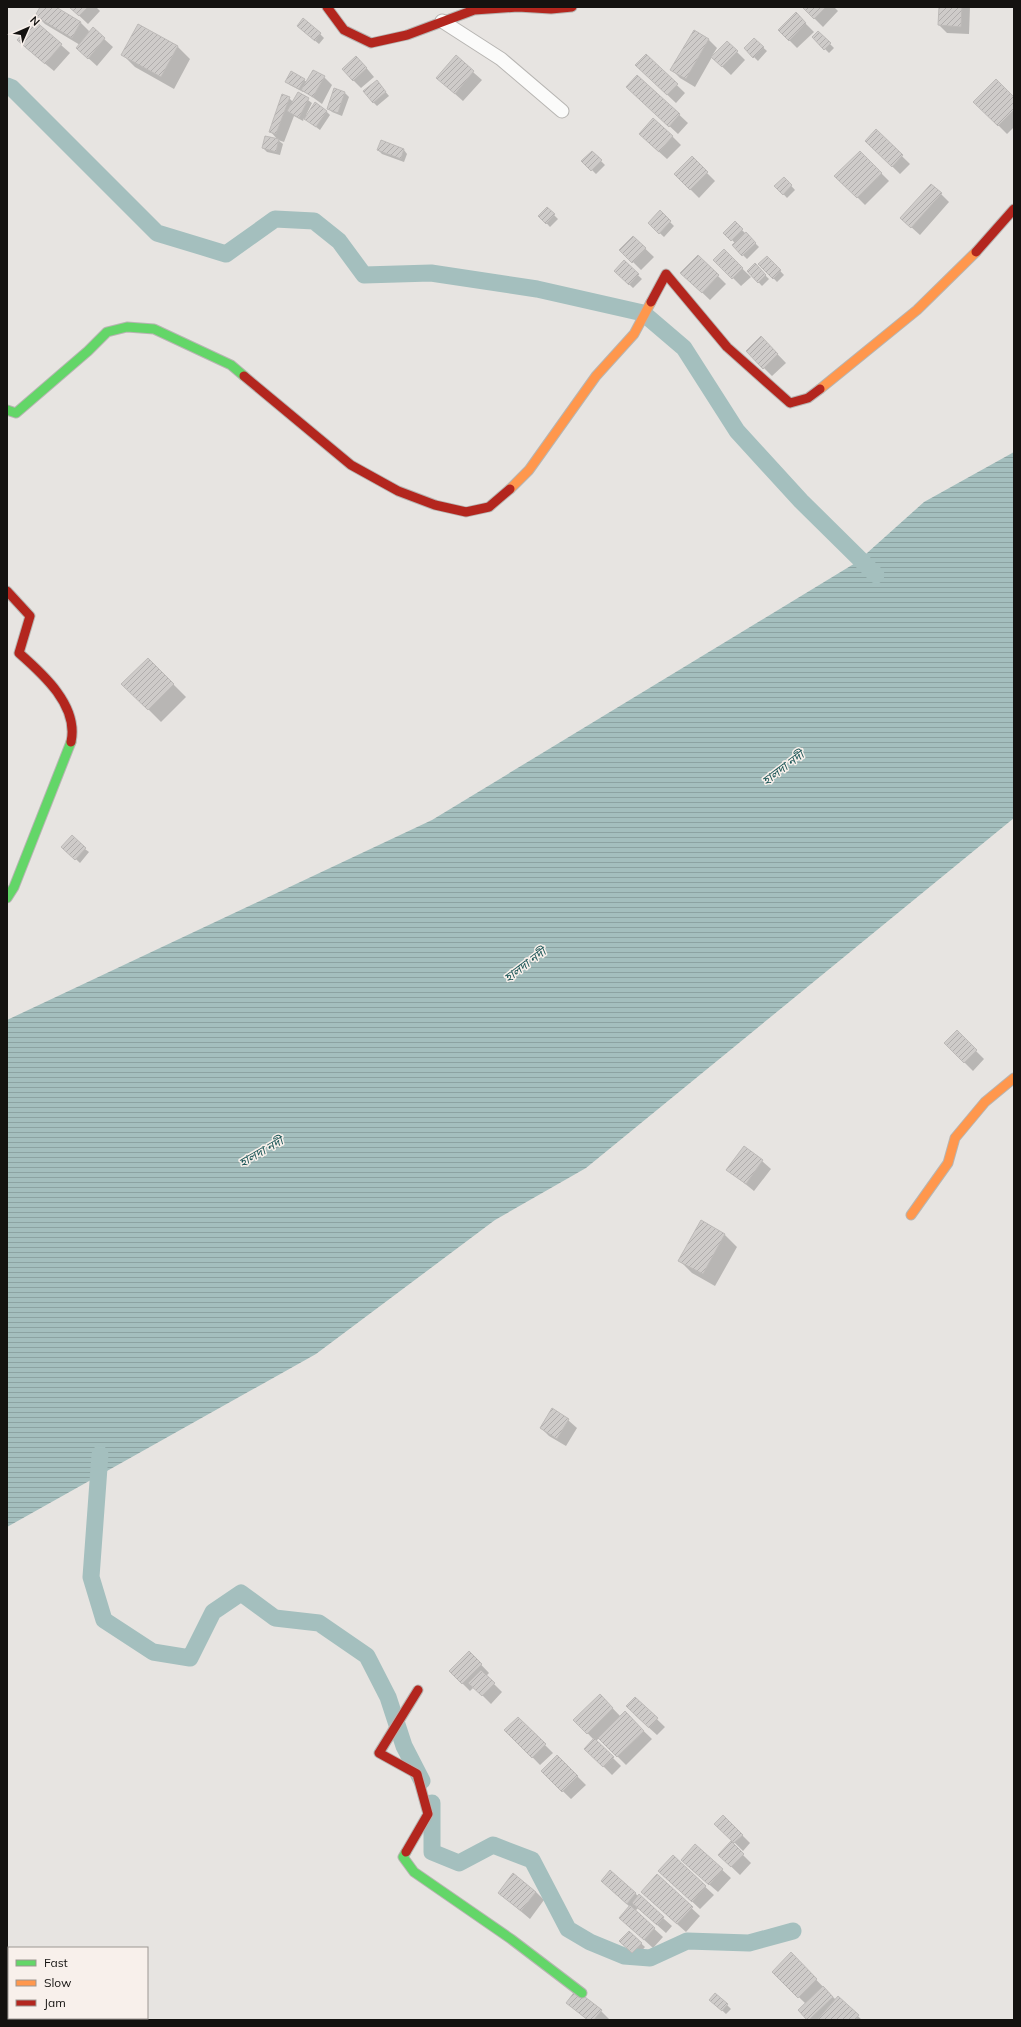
<svg xmlns="http://www.w3.org/2000/svg" width="1021" height="2027" font-family="Mulish,'Noto Sans Bengali',sans-serif">
	<defs>
		<pattern id="water-rules" width="6" height="5" patternUnits="userSpaceOnUse"><rect width="6" height="5" fill="#a4bfbe"/><path d="M0 2.5h6" fill="none" stroke="#8ca3a2"/></pattern>
		<pattern id="building-hatch" width="6" height="6" patternUnits="userSpaceOnUse"><rect width="6" height="6" fill="#cecbc9"/><path d="M-1 1l2-2M0 6l6-6M5 7l2-2" fill="none" stroke="#b0adac"/></pattern>
	</defs>
	<rect width="100%" height="100%" fill="#e7e4e1"/>
	<path fill="url(#water-rules)" d="M 1014,452 L 1014,818 L 586,1168 L 495,1220 L 316,1354 L 7,1527 L 7,1020 L 432,820 L 857,562 L 924,502 Z"/>
	<path fill="#0003" d="M 41,7 L 54,7 L 81,23 L 89,31 L 87,36 L 93,29 L 113,47 L 97,66 L 77,48 L 80,45 L 45,24 L 36,15 Z
		M 70,7 L 96,7 L 100,11 L 88,24 Z
		M 803,7 L 834,7 L 838,11 L 823,27 Z
		M 940,7 L 970,7 L 969,34 L 947,33 L 939,25 Z
		M 796,14 L 814,32 L 797,48 L 779,30 Z
		M 34,21 L 70,53 L 54,71 L 26,48 Z
		M 139,26 L 178,47 L 190,59 L 174,89 L 135,67 L 123,55 Z
		M 302,30 L 320,34 L 324,38 L 319,44 Z
		M 694,31 L 709,40 L 717,48 L 712,56 L 727,42 L 745,60 L 731,75 L 712,57 L 695,87 L 680,78 L 672,70 Z
		M 818,32 L 834,48 L 829,53 L 813,37 Z
		M 754,39 L 767,51 L 758,61 L 745,48 Z
		M 646,55 L 685,93 L 676,103 L 644,73 Z
		M 456,57 L 482,80 L 463,101 L 446,86 Z
		M 364,65 L 374,77 L 361,88 L 353,80 Z
		M 638,76 L 688,123 L 678,134 L 636,95 Z
		M 324,77 L 332,85 L 322,104 L 304,91 L 303,92 L 290,85 L 286,81 L 304,80 L 307,82 Z
		M 380,85 L 389,96 L 377,106 L 373,102 Z
		M 334,89 L 345,93 L 349,97 L 342,116 L 332,112 L 328,108 Z
		M 298,93 L 312,103 L 306,115 L 326,111 L 330,115 L 320,130 L 304,118 L 303,121 L 294,116 L 284,142 L 278,140 L 283,144 L 280,155 L 267,152 L 263,148 L 278,140 L 270,131 L 289,98 L 293,102 Z
		M 1014,99 L 1014,127 L 1007,134 L 975,102 Z
		M 876,131 L 910,164 L 900,174 L 866,141 Z
		M 672,136 L 681,145 L 667,159 L 648,142 Z
		M 378,150 L 404,150 L 407,154 L 404,162 L 382,154 Z
		M 592,152 L 605,165 L 596,174 L 583,161 Z
		M 860,152 L 889,181 L 865,205 L 836,176 Z
		M 692,158 L 715,181 L 699,198 L 675,174 Z
		M 784,178 L 795,190 L 787,198 L 776,186 Z
		M 941,194 L 949,202 L 920,235 L 910,226 Z
		M 547,208 L 558,219 L 550,227 L 540,216 Z
		M 660,212 L 674,226 L 664,237 L 649,223 Z
		M 735,223 L 759,247 L 747,259 L 733,245 L 735,243 L 725,233 Z
		M 633,237 L 654,257 L 641,270 L 621,250 Z
		M 724,251 L 751,277 L 741,286 L 715,260 Z
		M 698,256 L 726,284 L 710,300 L 690,281 Z
		M 767,257 L 784,275 L 777,282 L 760,264 Z
		M 624,262 L 642,279 L 633,288 L 615,271 Z
		M 755,265 L 769,279 L 762,286 L 748,271 Z
		M 761,337 L 786,363 L 772,376 L 747,351 Z
		M 148,659 L 186,697 L 161,722 L 123,684 Z
		M 63,847 L 85,849 L 89,852 L 80,863 Z
		M 957,1032 L 984,1059 L 973,1071 L 945,1043 Z
		M 762,1161 L 771,1169 L 754,1191 L 728,1170 Z
		M 724,1234 L 737,1247 L 715,1286 L 692,1273 L 680,1261 Z
		M 568,1420 L 577,1428 L 566,1446 L 549,1436 L 541,1428 Z
		M 469,1652 L 489,1673 L 486,1676 L 502,1692 L 491,1704 L 474,1687 L 470,1691 L 450,1671 Z
		M 600,1695 L 621,1717 L 625,1713 L 652,1739 L 626,1765 L 599,1738 L 596,1741 L 621,1766 L 612,1775 L 586,1749 L 594,1740 L 575,1720 Z
		M 635,1698 L 665,1727 L 657,1735 L 635,1715 Z
		M 518,1718 L 553,1753 L 540,1765 L 506,1730 Z
		M 557,1756 L 586,1785 L 571,1799 L 542,1771 Z
		M 723,1816 L 750,1843 L 743,1851 L 716,1824 Z
		M 731,1843 L 751,1863 L 740,1875 L 719,1855 Z
		M 695,1845 L 731,1878 L 718,1892 L 690,1868 Z
		M 673,1857 L 714,1895 L 700,1909 L 668,1879 Z
		M 611,1872 L 672,1926 L 666,1933 L 638,1908 L 635,1911 L 663,1937 L 653,1948 L 629,1926 L 630,1907 L 610,1889 Z
		M 657,1876 L 700,1916 L 686,1932 L 650,1900 Z
		M 536,1892 L 544,1900 L 530,1919 L 499,1893 Z
		M 629,1932 L 645,1947 L 637,1956 L 621,1941 Z
		M 791,1954 L 836,2000 L 838,1998 L 862,2020 L 809,2020 L 806,2004 L 773,1972 Z
		M 711,2000 L 727,2005 L 731,2009 L 726,2014 Z
		M 568,2003 L 601,2011 L 609,2019 L 587,2020 Z"/>
	<g fill="none" stroke-linecap="round" stroke-linejoin="round">
		<path stroke="#a4bfbe" stroke-width="17" d="M 7,86 L 12,88 L 157,233 L 226,254 L 275,219 L 314,221 L 339,241 L 364,275 L 431,273 L 537,289 L 643,313 L 684,348 L 737,431 L 801,501 L 876,575
			M 100,1454 L 91,1577 L 104,1620 L 153,1652 L 190,1658 L 213,1612 L 241,1593 L 275,1618 L 319,1623 L 367,1656 L 388,1697 L 404,1746 L 422,1781
			M 432,1803 L 432,1852 L 459,1863 L 493,1845 L 532,1860 L 568,1929 L 590,1942 L 624,1956 L 650,1958 L 687,1941 L 749,1943 L 793,1931"/>
	</g>
	<path fill="url(#building-hatch)" stroke="#bdbab8" d="M 40,7 L 56,7 L 81,22 L 72,38 L 35,16 Z
		M 69,7 L 88,7 L 79,16 Z
		M 802,7 L 826,7 L 814,19 Z
		M 939,7 L 962,7 L 961,27 L 938,25 Z
		M 796,12 L 806,23 L 789,41 L 778,30 Z
		M 303,18 L 321,33 L 315,41 L 297,26 Z
		M 34,20 L 62,44 L 45,64 L 17,40 Z
		M 138,24 L 178,46 L 161,77 L 121,55 Z
		M 93,27 L 105,38 L 88,59 L 76,48 Z
		M 694,30 L 709,39 L 686,79 L 670,70 Z
		M 818,31 L 831,43 L 824,50 L 812,37 Z
		M 754,38 L 764,47 L 753,58 L 744,48 Z
		M 727,41 L 738,51 L 722,67 L 711,57 Z
		M 646,54 L 678,84 L 667,95 L 635,65 Z
		M 456,55 L 474,71 L 455,94 L 436,78 Z
		M 356,56 L 367,68 L 353,81 L 342,69 Z
		M 313,70 L 325,76 L 313,97 L 301,90 Z
		M 291,71 L 305,79 L 299,89 L 285,82 Z
		M 637,75 L 680,114 L 669,127 L 626,87 Z
		M 996,79 L 1014,97 L 1014,110 L 998,126 L 973,102 Z
		M 377,80 L 386,92 L 373,103 L 363,91 Z
		M 334,88 L 345,92 L 338,113 L 327,109 Z
		M 298,92 L 309,98 L 299,118 L 287,111 Z
		M 282,94 L 290,97 L 276,134 L 269,132 Z
		M 315,102 L 327,111 L 316,127 L 304,119 Z
		M 653,118 L 673,136 L 659,152 L 639,134 Z
		M 876,129 L 903,155 L 892,167 L 865,141 Z
		M 265,136 L 279,139 L 276,152 L 262,148 Z
		M 381,140 L 404,149 L 401,159 L 377,150 Z
		M 592,151 L 602,160 L 591,171 L 581,161 Z
		M 860,151 L 882,173 L 857,198 L 834,176 Z
		M 692,156 L 708,172 L 690,190 L 674,174 Z
		M 784,177 L 792,185 L 783,195 L 774,186 Z
		M 931,184 L 942,193 L 911,228 L 900,218 Z
		M 547,207 L 555,214 L 546,224 L 538,216 Z
		M 660,210 L 671,221 L 659,234 L 648,223 Z
		M 735,221 L 743,229 L 731,241 L 723,233 Z
		M 746,232 L 756,243 L 742,256 L 732,245 Z
		M 633,236 L 646,248 L 632,263 L 619,250 Z
		M 724,249 L 743,268 L 732,279 L 713,260 Z
		M 698,255 L 719,275 L 702,293 L 680,273 Z
		M 767,256 L 781,270 L 773,279 L 758,264 Z
		M 624,260 L 639,274 L 629,285 L 614,271 Z
		M 755,263 L 766,275 L 758,283 L 747,271 Z
		M 761,336 L 778,354 L 763,369 L 746,351 Z
		M 148,658 L 174,684 L 148,710 L 121,684 Z
		M 72,835 L 86,848 L 75,860 L 61,847 Z
		M 957,1030 L 977,1050 L 964,1063 L 944,1043 Z
		M 744,1146 L 763,1160 L 746,1184 L 726,1170 Z
		M 701,1220 L 725,1234 L 703,1274 L 678,1261 Z
		M 552,1408 L 569,1419 L 557,1439 L 540,1428 Z
		M 469,1651 L 482,1664 L 462,1684 L 449,1671 Z
		M 481,1670 L 495,1683 L 482,1696 L 468,1683 Z
		M 600,1694 L 613,1708 L 587,1734 L 573,1720 Z
		M 635,1697 L 658,1718 L 649,1728 L 626,1706 Z
		M 625,1711 L 644,1731 L 617,1757 L 598,1738 Z
		M 518,1717 L 546,1744 L 532,1758 L 504,1730 Z
		M 594,1738 L 614,1757 L 603,1767 L 584,1749 Z
		M 557,1755 L 578,1776 L 562,1792 L 541,1771 Z
		M 723,1815 L 743,1835 L 734,1843 L 714,1824 Z
		M 731,1841 L 744,1854 L 731,1867 L 718,1855 Z
		M 695,1844 L 723,1869 L 709,1885 L 681,1860 Z
		M 673,1855 L 706,1886 L 692,1902 L 658,1871 Z
		M 610,1870 L 636,1893 L 627,1904 L 601,1881 Z
		M 513,1873 L 536,1892 L 521,1911 L 498,1893 Z
		M 657,1874 L 693,1907 L 677,1924 L 641,1892 Z
		M 639,1894 L 664,1917 L 657,1925 L 632,1903 Z
		M 630,1905 L 655,1928 L 644,1940 L 619,1918 Z
		M 629,1931 L 642,1943 L 632,1953 L 619,1941 Z
		M 791,1952 L 817,1979 L 798,1998 L 772,1972 Z
		M 823,1986 L 833,1997 L 809,2020 L 807,2020 L 798,2010 Z
		M 576,1990 L 602,2010 L 594,2020 L 588,2020 L 566,2003 Z
		M 715,1993 L 728,2004 L 722,2011 L 709,2000 Z
		M 838,1996 L 859,2015 L 855,2020 L 817,2020 Z"/>
	<g fill="none" stroke-linecap="round" stroke-linejoin="round">
		<defs>
			<path id="street" d="M 442,21 L 501,59 L 562,111"/>
			<path id="fast" d="M 7,410 L 16,413 L 88,351 L 107,332 L 127,327 L 154,329 L 231,365 L 244,376
				M 7,898 L 14,887 L 71,742
				M 406,1852 L 403,1857 L 414,1872 L 511,1939 L 582,1993"/>
			<path id="slow" d="M 820,389 L 917,310 L 976,252
				M 510,489 L 529,470 L 596,376 L 634,334 L 651,302
				M 911,1215 L 948,1163 L 955,1138 L 985,1102 L 1014,1078"/>
			<path id="jam" d="M 327,7 L 344,30 L 371,43 L 407,35 L 474,10 L 518,7 L 551,9 L 572,7
				M 976,252 L 1014,209
				M 651,302 L 666,274 L 727,347 L 790,403 L 808,398 L 820,389
				M 244,376 L 351,465 L 398,491 L 435,505 L 466,512 L 489,507 L 510,489
				M 7,591 L 30,616 L 19,653 C 43,674 79,706 71,742
				M 406,1852 L 428,1814 L 417,1774 L 379,1753 L 418,1690"/>
		</defs>
		<use href="#street" stroke="#b7b5b2" stroke-width="15"/>
		<use href="#fast" stroke="#b7b5b2" stroke-width="11"/>
		<use href="#slow" stroke="#b7b5b2" stroke-width="11"/>
		<use href="#jam" stroke="#b7b5b2" stroke-width="11"/>
		<use href="#street" stroke="#fbfbfa" stroke-width="13"/>
		<use href="#fast" stroke="#63d668" stroke-width="9"/>
		<use href="#slow" stroke="#ff974d" stroke-width="9"/>
		<use href="#jam" stroke="#b3261e" stroke-width="9"/>
	</g>
	<g text-anchor="middle" stroke-width="3" stroke-linejoin="round" paint-order="stroke">
		<g font-size="12" font-style="italic" fill="#1c5657" stroke="#f8f0eb">
			<text transform="translate(783 768) rotate(-37)" y="4">হালদা নদী</text>
			<text transform="translate(525 965) rotate(-37)" y="4">হালদা নদী</text>
			<text transform="translate(261 1152) rotate(-30)" y="4">হালদা নদী</text>
		</g>
	</g>
	<rect width="1021" height="2027" fill="none" stroke="#141210" stroke-width="16"/>
	<rect x="8" y="1947" width="140" height="72" fill="#f8f0eb" stroke="#9d9793"/>
	<rect x="16" y="1960" width="20" height="6" fill="#63d668" stroke="#9d9793"/>
	<text x="44" y="1967" font-size="12" fill="#141210">Fast</text>
	<rect x="16" y="1980" width="20" height="6" fill="#ff974d" stroke="#9d9793"/>
	<text x="44" y="1987" font-size="12" fill="#141210">Slow</text>
	<rect x="16" y="2000" width="20" height="6" fill="#b3261e" stroke="#9d9793"/>
	<text x="44" y="2007" font-size="12" fill="#141210">Jam</text>
	<g transform="translate(28 28) rotate(45)" stroke="#f8f0eb" stroke-width="3" paint-order="stroke">
	<path d="M0-3L7 15L0 10L-7 15Z" fill="#141210"/>
	<text y="-6" font-size="11" font-weight="bold" text-anchor="middle" fill="#141210">N</text>
	</g>
</svg>
